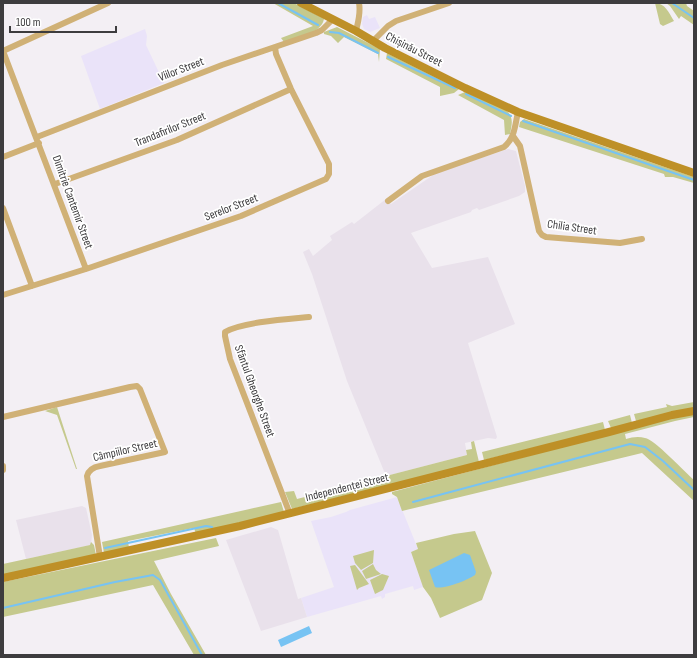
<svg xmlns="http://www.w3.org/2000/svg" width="697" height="658" font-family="'Sofia Sans Condensed',sans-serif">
	<rect width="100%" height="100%" fill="#f3eff4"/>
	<path fill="#eae3f9" d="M 367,15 L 369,19 L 375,17 L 380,28 L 370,32 L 364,29 L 362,24 L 363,17 Z
		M 145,29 L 147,36 L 146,45 L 164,83 L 100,109 L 81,56 Z
		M 397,497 L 418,549 L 411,552 L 423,587 L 414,590 L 413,586 L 385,594 L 385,597 L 382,599 L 381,596 L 307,617 L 301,598 L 334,587 L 311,521 L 331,517 L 346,512 L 350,510 Z"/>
	<path fill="#e9e1eb" d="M 508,149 L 516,151 L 525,186 L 525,192 L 519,196 L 479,210 L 477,208 L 472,210 L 471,212 L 411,233 L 432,268 L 488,257 L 515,324 L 468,343 L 497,437 L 496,439 L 488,438 L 465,443 L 467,455 L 386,476 L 347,381 L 312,274 L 303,252 L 309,249 L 313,256 L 332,240 L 330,236 L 352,222 L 354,224 L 386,199 L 391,204 L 436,173 Z
		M 82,506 L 86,508 L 92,535 L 91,545 L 26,559 L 16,520 Z
		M 271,527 L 278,530 L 298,599 L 301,598 L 307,617 L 261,631 L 226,540 Z"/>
	<path fill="#c5c98d" d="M 273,3 L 294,3 L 324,19 C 321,34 297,38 284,42 L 281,38 L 313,26 Z
		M 655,3 C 665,3 669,13 674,21 L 663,26 L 660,24 Z
		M 666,3 L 686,3 L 687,6 L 694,11 L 694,25 L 681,16 L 679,19 L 670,6 Z
		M 337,27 L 380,49 L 379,62 L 378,54 L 344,37 L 338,43 L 331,36 L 324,34 L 324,32 Z
		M 387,53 L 459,89 L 454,93 L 440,96 L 440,87 L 386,59 Z
		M 465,92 L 506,110 C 514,117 512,124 510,134 L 505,135 L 504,120 L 458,95 Z
		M 524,119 L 694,177 L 694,183 L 673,177 L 665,177 L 664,174 L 519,127 L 520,122 Z
		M 694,402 L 694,408 L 636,421 L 634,414 L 667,407 L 666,404 L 672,406 Z
		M 57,407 L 77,469 L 76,469 L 57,415 L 45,411 Z
		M 694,414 L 694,417 L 675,421 L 625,434 L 626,439 C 632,437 639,436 645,438 C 654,439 685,472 694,480 L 694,501 L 642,453 L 402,511 L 397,497 L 392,494 L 392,492 L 676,417 Z
		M 630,415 L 632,423 L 611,428 L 608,421 Z
		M 603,422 L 605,430 L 484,460 L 482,452 Z
		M 474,441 L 479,462 L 292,509 L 285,492 L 294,491 L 297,499 L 467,455 L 466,450 L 472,449 L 471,442 Z
		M 281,502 L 284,512 L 196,534 L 194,528 L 128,541 L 129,548 L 104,553 L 102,542 Z
		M 475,531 L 492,573 L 482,600 L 440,618 L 431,598 L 423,587 L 411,552 L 418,549 L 416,543 L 454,534 Z
		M 216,538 L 219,546 L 154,561 L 171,594 L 206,655 L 194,655 L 153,585 L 3,617 L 3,582 Z
		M 91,542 L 94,545 L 96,555 L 3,575 L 3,564 L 90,545 Z
		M 374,550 L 373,563 L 361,570 L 355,563 L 353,556 Z
		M 373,564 L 376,570 L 381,574 L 366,579 L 362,571 Z
		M 355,565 L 369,584 L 359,588 L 357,590 L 350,566 Z
		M 382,574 L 389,576 L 383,590 L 375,594 L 370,580 Z"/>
	<path fill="#77c3f3" d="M 464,553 L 470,555 L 476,572 L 475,575 C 468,580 443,590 435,587 L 429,570 Z
		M 309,626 L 312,633 L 281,647 L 278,640 Z"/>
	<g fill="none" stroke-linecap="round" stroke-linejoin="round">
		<path stroke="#77c3f3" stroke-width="2" d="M 278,3 L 318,25
			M 672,3 L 694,18
			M 330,32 L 339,33 L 378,53
			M 388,57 L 455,88
			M 466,94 L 511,116
			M 523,121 L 694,180
			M 413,502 L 630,444 L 645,447 L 663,461 L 694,490
			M 105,548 L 206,526 L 212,527
			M 3,608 L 115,582 L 153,575 L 160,580 L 202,655"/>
		<path stroke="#d0b176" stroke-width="6" d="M 356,31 C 358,22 361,13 359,3
			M 373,41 L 388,26 L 396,21 L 449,3
			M 513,136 L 520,146 L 539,231 L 542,235 L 546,237 L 620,243 L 642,239
			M 37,137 L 222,65 L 316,33 L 322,30 L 332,20
			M 3,157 L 39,143
			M 55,184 L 177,140 L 291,89
			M 388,201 L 422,176 L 504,147 C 515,138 515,125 518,112
			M 3,208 L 32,286
			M 86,269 L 3,51 L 108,3
			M 3,295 L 86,269 L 241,216 L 326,179 L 329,174 L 329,164 L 291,89 L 276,54 L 275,47
			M 3,417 L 130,387 L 137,386 L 140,389 L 165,452 L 100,466 C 94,467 89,469 87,476 L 100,557
			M 3,466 L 3,470
			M 290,514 L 230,359 L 225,336 L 225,332 C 242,322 288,319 309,317"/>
		<path stroke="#be9027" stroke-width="8" d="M 301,3 L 356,31 L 385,48 L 465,88 L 518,112 L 694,173
			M 3,578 L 240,526 L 609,432 L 672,415 L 694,411"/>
	</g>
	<g text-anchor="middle" stroke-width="3.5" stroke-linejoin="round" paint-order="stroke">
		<g font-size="12" fill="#3d3c3e" stroke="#fff">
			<text transform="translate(414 49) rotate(27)" y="4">Chișinău Street</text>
			<text transform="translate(181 69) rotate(-21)" y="4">Viilor Street</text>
			<text transform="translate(170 129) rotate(-22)" y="4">Trandafirilor Street</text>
			<text transform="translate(73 202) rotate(70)" y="4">Dimitrie Cantemir Street</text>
			<text transform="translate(231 207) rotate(-21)" y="4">Serelor Street</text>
			<text transform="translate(572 227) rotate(8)" y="4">Chilia Street</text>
			<text transform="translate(255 391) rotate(70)" y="4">Sfântul Gheorghe Street</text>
			<text transform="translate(125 450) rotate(-13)" y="4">Câmpiilor Street</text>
			<text transform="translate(347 487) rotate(-14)" y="4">Independenței Street</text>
		</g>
	</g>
	<rect width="697" height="658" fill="none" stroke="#3d3c3e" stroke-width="8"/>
	<path d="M10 26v6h106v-6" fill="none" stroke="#3d3c3e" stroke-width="2"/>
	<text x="16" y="26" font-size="12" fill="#3d3c3e" stroke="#ffffff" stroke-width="3" paint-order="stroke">100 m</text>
</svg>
